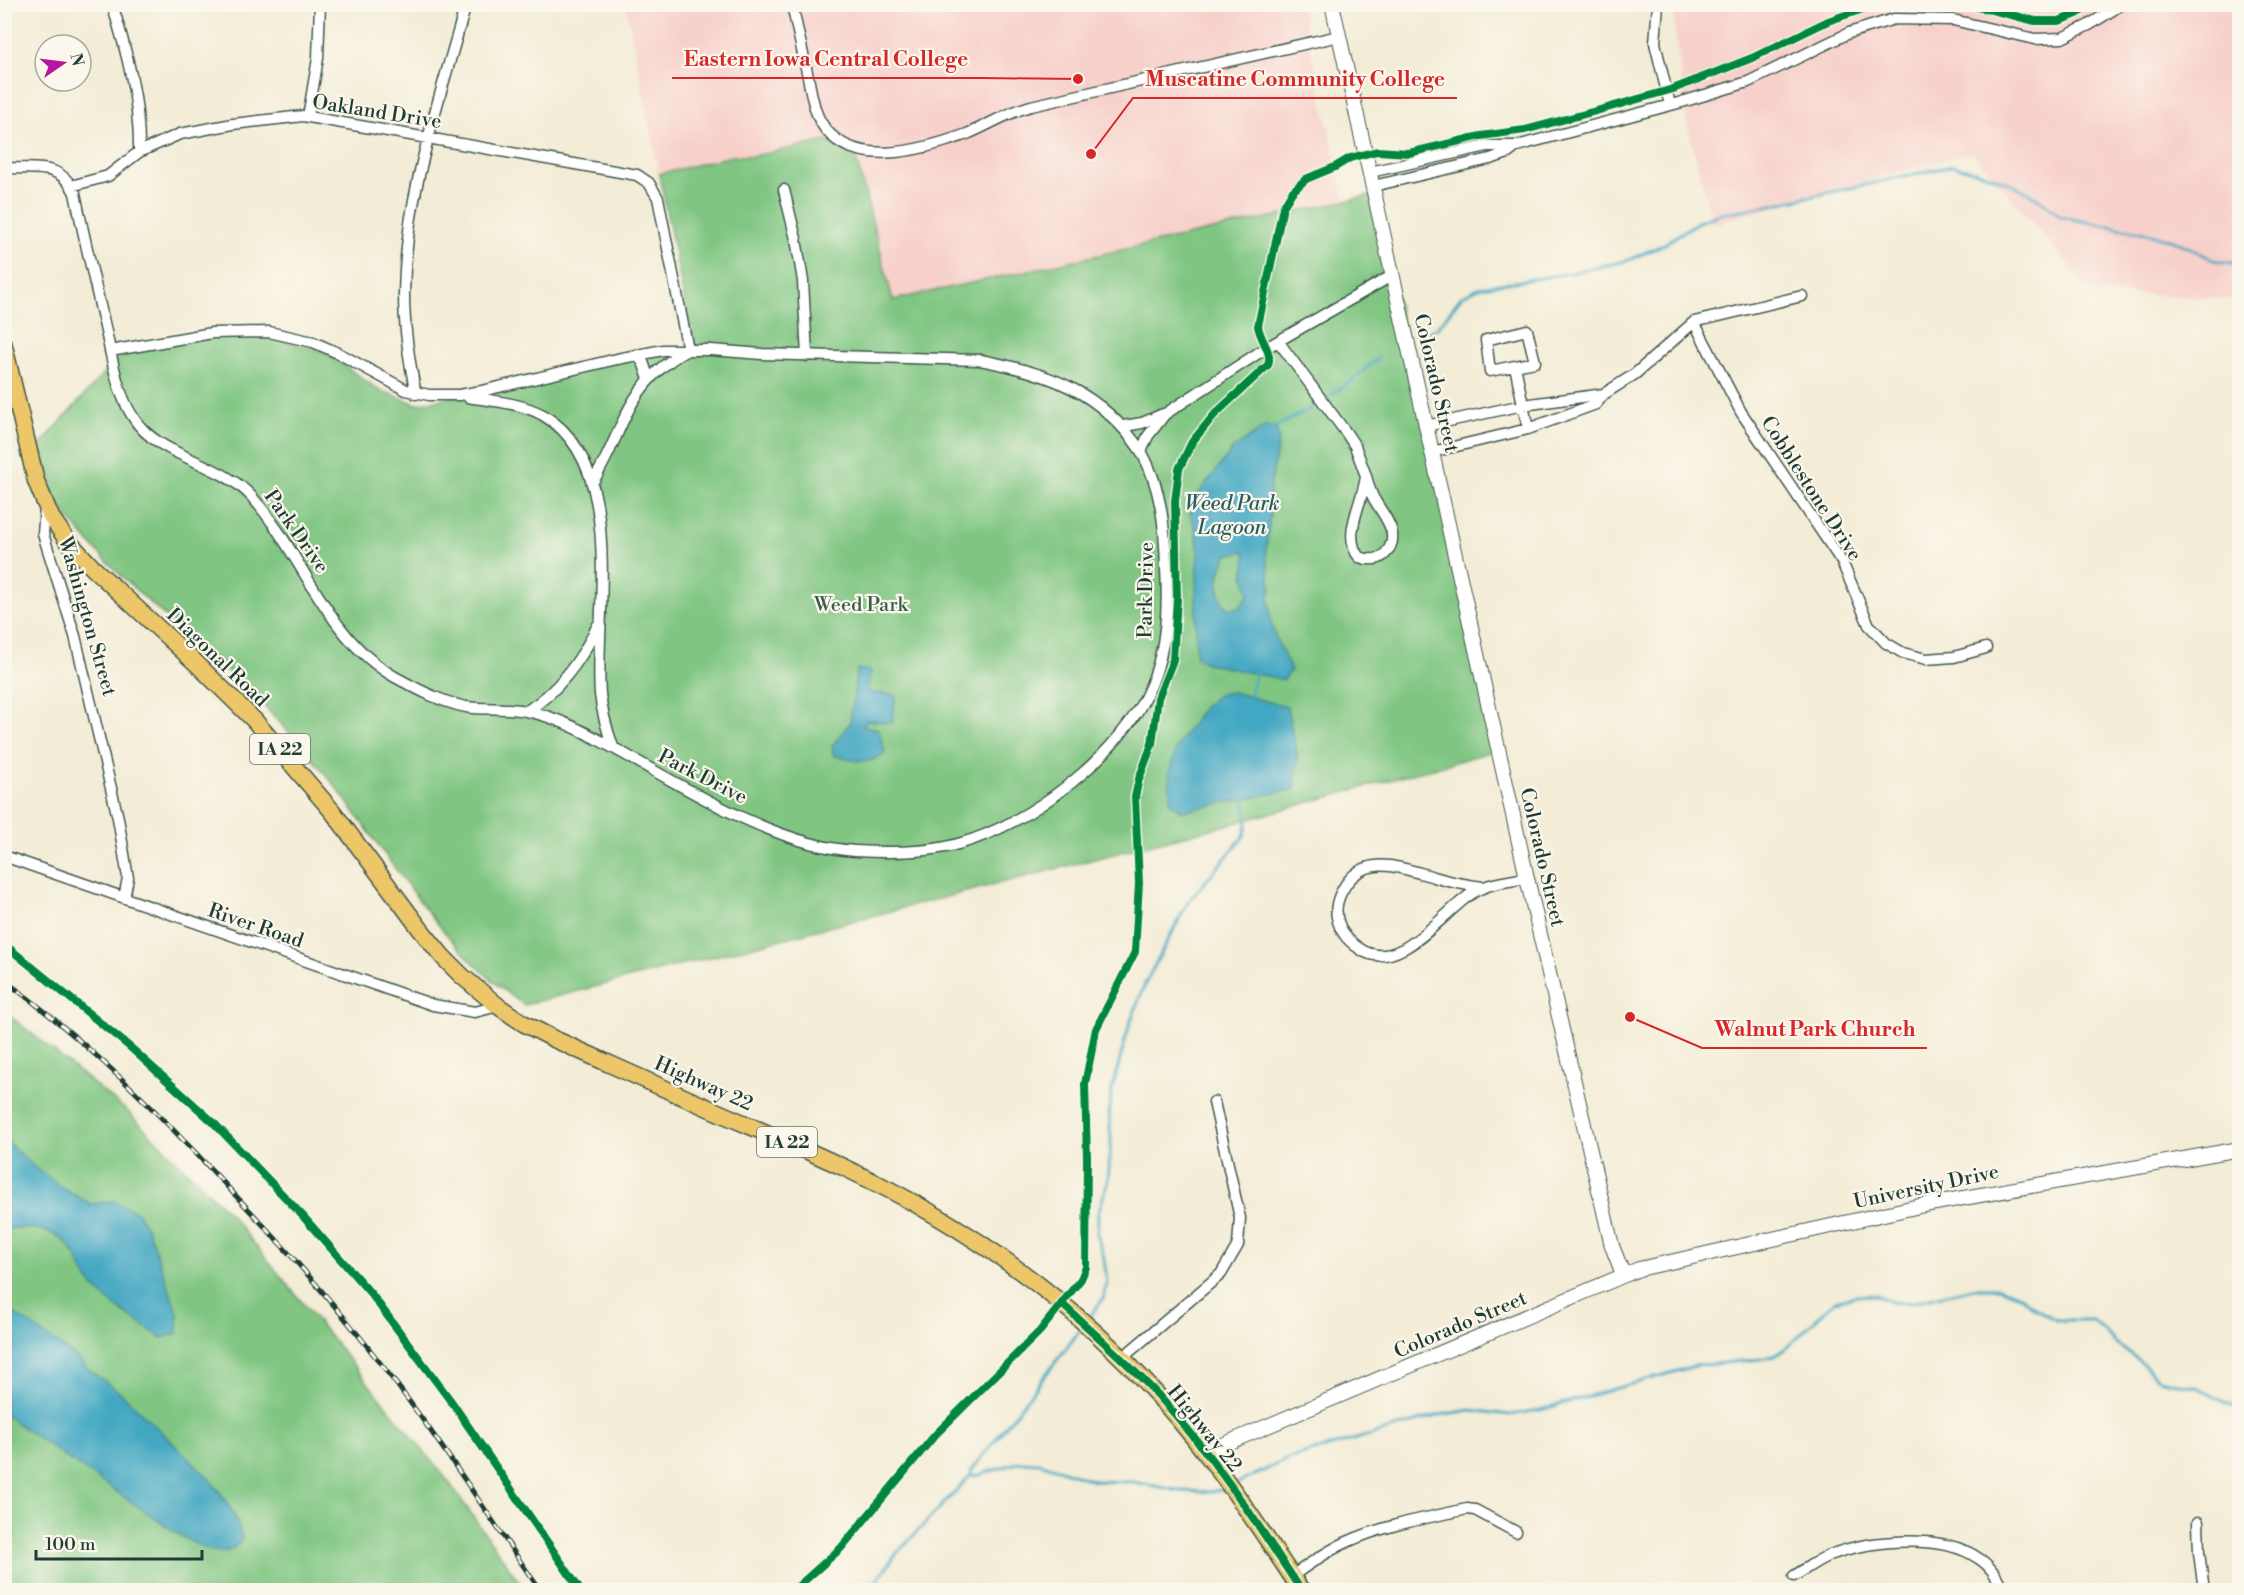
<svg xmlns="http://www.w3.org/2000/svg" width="2244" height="1595" font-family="'Libre Bodoni',serif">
	<rect width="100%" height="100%" fill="#fbf7ec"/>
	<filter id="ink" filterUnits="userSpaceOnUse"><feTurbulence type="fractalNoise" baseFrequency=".0167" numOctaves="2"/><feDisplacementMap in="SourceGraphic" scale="12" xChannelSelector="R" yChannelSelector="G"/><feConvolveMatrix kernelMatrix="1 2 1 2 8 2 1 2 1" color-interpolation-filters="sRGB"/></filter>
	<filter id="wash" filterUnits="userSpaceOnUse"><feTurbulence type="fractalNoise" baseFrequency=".008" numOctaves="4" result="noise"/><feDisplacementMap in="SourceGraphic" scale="24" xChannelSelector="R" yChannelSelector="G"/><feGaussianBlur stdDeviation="1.35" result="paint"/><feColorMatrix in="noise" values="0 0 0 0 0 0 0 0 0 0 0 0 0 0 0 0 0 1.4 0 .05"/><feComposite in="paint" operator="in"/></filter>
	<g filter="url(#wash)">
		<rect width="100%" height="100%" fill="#f3ecd6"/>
		<path fill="#f7d0ca" d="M 626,5 L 1301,5 L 1345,201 L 892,301 L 857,159 L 771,152 L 754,156 L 732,156 L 659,174 Z
			M 1672,5 L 2239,5 L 2239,299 L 2092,292 L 1972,152 L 1713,224 L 1686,119 Z"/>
		<path fill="#80c682" stroke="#50825b" stroke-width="1.5" d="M 826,141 L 856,159 L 893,300 L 1373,195 L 1498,750 L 1231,824 L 524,1005 C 444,950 396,866 338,790 C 321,767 301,746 282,725 C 213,649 123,592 62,509 C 49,492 45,466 40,445 L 122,353 L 220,335 L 274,338 L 325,352 L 379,390 L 417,404 L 492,389 L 629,356 L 691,350 L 692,339 L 659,174 L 732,156 L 754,156 Z
			M 4,1011 L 127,1111 L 230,1214 L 448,1481 L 525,1590 L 5,1590 Z"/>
		<path fill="#42a7c2" stroke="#30727b" stroke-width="1.5" fill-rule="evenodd" d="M 1265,427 L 1276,427 L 1279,439 L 1270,487 L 1271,504 L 1266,551 L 1271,589 L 1269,598 L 1271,623 L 1277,641 L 1291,670 L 1284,680 L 1206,663 L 1196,657 C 1196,635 1196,614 1196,592 C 1197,565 1202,539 1190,514 L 1195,498 L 1233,449 ZM 1243,551 L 1246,555 L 1244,574 L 1249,594 L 1239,608 L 1226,608 C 1214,589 1218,574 1227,555 Z
			M 857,669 L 871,671 L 867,692 L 896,695 L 892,723 L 867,720 L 863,726 L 878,729 L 885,751 C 872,768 850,760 833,755 L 832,746 L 850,723 Z
			M 1233,692 L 1287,707 L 1297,754 L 1295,789 L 1183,811 L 1170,802 L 1169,773 L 1177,746 L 1205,705 L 1220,694 Z
			M 4,1139 L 33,1166 L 67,1191 L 91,1204 L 113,1201 L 137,1212 L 148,1230 L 178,1314 L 178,1333 L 162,1338 C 137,1322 113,1307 92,1285 C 84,1276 80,1264 74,1253 C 59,1228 31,1226 5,1229 Z
			M 5,1307 L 79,1359 L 85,1367 L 121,1393 L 209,1478 C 224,1497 237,1515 242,1539 C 224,1565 200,1546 178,1534 L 5,1415 Z"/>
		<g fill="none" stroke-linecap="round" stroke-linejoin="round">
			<path stroke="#42a7c2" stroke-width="3" d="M 1428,333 L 1438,327 L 1462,296 L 1481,287 L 1565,274 L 1626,261 L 1663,245 L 1698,222 L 1720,214 L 1771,205 L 1952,166 C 1989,172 2034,190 2061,217 L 2151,234 L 2182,244 L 2216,261 L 2240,264
				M 1331,395 L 1352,380 L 1378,358
				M 1276,427 L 1311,408
				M 1250,696 L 1255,674
				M 1088,1319 L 1103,1299 L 1107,1283 L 1104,1258 L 1097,1235 L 1098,1214 L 1108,1182 L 1111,1141 L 1109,1111 L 1113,1085 L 1130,1023 L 1145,984 L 1188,902 L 1244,836 L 1247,824 L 1245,800
				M 971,1475 L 976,1476 L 1020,1462 L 1040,1463 L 1094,1481 L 1133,1482 L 1181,1491 L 1211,1492 L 1224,1489
				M 1236,1484 L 1290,1458 L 1440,1415 L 1471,1410 L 1510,1415 L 1540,1410 L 1695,1366 L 1760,1359 L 1774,1356 L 1785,1349 L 1835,1301 L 1855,1296 L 1876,1295 L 1895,1303 L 1913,1302 L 1973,1288 L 1999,1288 L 2022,1297 L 2036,1309 L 2056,1320 L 2092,1320 L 2107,1333 L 2116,1344 L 2136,1358 L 2159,1379 L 2196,1387 L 2240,1410
				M 870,1590 L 896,1554 L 971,1475 L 972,1470 L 1081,1329"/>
		</g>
	</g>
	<g filter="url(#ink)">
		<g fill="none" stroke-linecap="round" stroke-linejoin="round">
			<defs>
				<path id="minor" d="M 112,4 C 127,52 140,102 139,152
					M 792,4 C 797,29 803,53 808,77 C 811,91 813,108 820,121 C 849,172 923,150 967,134 C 989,125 1008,112 1031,106 L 1339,36
					M 1658,4 L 1655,43 L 1670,105
					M 308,117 L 318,58 L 320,4
					M 4,168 C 34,170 60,161 75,193 C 84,238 95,283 105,327 C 112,357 116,391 133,417 C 158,458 220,461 252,497 C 303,554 326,638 395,677 C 417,689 441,702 466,707 C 486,710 506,707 526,711 C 550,715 575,727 597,739 C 673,779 768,845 855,851 C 888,853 926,853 958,844 C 1029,825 1123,754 1151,685 C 1167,647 1168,607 1166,567 C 1165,527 1161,486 1141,451 L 1148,436 L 1165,414 L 1266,348 L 1393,275
					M 1370,172 L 1487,146 L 1517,146 L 1682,102 L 1748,82 L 1849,33 L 1894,19 L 1953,20 L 2035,39 L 2062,38 L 2089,25 L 2122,4
					M 71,186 L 108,176 L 139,152 L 180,134 L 233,124 L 303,116 L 637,175 L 649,183 L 658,198 L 688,350 C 678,354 670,361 661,368 C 622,402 619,442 592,483
					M 1373,186 L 1490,159 L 1508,153 L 1517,146
					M 784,190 L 796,239 L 803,281 L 807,356
					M 1694,322 L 1741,412 L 1842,562 L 1869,625 L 1886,643 L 1903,653 L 1926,659 L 1954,657 L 1986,648
					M 1527,330 L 1535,362 L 1490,371 L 1486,340 Z
					M 1278,341 L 1347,434 L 1355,446 L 1366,476
					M 110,351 L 212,333 L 269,332 L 313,342 L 338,353 L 406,390 L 429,395 L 459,395 L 482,391 L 617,359 L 663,350 L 711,350 L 762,354 L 980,360 C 1049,373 1100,391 1141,451
					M 636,355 L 643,362 L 649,379
					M 1515,366 L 1528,429
					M 416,394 C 409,361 404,328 404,294 C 405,195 440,99 466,4
					M 468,397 C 493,401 521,403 543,415 C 628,464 594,614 600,694 C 602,713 607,730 613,747
					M 1124,426 L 1142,423 L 1163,414
					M 1426,426 L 1523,405 L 1604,394
					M 1432,452 L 1528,429 L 1596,404 L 1604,394 L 1635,374 L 1694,322 L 1802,296
					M 1366,476 C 1368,484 1370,492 1374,499 C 1383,515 1403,535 1385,554 C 1378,561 1368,560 1359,557 C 1341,535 1364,500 1366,476 Z
					M 45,508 L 43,534 L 75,636 L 118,818 L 128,878 L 124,898
					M 527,711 C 560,690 582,659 598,625
					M 4,856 L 433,1005 L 475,1012 L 498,1006
					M 1483,887 C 1466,885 1450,882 1434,877 C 1401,868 1362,851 1342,891 C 1334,905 1335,920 1344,934 C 1348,940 1354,945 1360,949 C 1399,976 1444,910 1474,892 C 1489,883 1509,881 1527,878
					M 1122,1358 L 1221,1274 L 1238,1245 L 1240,1218 L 1214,1102
					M 2198,1522 L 2199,1553 L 2204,1590
					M 1292,1576 C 1309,1564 1327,1551 1347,1542 C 1384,1525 1427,1518 1467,1509 L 1475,1510 L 1516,1532
					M 1794,1576 C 1806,1569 1817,1560 1830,1555 C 1869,1540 1942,1533 1978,1558 C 1990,1565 1998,1578 2003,1590"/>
				<path id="tertiary" d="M 1332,4 L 1527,878 L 1612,1246 L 1623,1274
					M 1206,1452 L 1639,1269 L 1924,1205 L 2240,1149"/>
				<path id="primary" d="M 4,346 L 36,481 L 51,517 L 67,540 L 93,568 L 197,664 L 254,720 L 333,812 L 421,930 L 443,957 L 462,976 L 498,1006 L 523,1023 L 554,1039 C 619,1068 684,1098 750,1126 C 813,1153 876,1180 935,1215 C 1018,1264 1096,1326 1160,1398 C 1214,1458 1257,1524 1301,1590"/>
			</defs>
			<use href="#minor" stroke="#3f574c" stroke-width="13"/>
			<use href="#tertiary" stroke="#3f574c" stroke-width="16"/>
			<use href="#primary" stroke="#3f574c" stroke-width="19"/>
			<use href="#minor" stroke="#fff" stroke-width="10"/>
			<use href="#tertiary" stroke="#fff" stroke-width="14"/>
			<use href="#primary" stroke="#ecc669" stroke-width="16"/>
			<defs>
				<path id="rail" d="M 4,980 C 90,1043 164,1118 236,1196 C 287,1250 336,1305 381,1364 C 438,1437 488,1515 540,1590"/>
			</defs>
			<use href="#rail" stroke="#1f3d34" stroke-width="5"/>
			<use href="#rail" stroke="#fbf7ec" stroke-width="3" stroke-dasharray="9" stroke-linecap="butt"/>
			<defs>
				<path id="cycleway" d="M 1961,4 L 1988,9 L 2035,21 L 2059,21 L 2077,14 L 2091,4
					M 4,944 L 131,1048 L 213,1122 L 301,1214 L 372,1295 L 453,1404 L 580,1590
					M 1062,1304 C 1095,1334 1128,1363 1158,1395 C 1213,1455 1257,1523 1301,1590
					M 794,1590 L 841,1548 L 935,1435 L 1040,1331 L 1081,1279 L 1086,1267 L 1087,1158 L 1085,1084 L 1096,1029 L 1135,952 L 1139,883 L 1135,797 L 1139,779 L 1152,744 L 1158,698 L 1173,660 L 1177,599 L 1175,501 L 1179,469 L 1192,442 L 1215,414 L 1268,365 C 1273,352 1260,340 1258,326 L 1283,207 L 1292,192 L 1306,179 L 1335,167 L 1350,158 L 1377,151 L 1409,153 L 1481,136 L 1525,130 L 1607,108 L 1673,89 L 1752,58 L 1828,21 L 1863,9 L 1888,4"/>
			</defs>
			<use href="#cycleway" stroke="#fbf7ec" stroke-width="11"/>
			<use href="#cycleway" stroke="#00873e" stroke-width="8"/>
		</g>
	</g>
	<g text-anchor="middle" stroke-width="4.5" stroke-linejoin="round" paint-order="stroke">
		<g fill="#fbf7ec" stroke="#61756b" stroke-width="1.5">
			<rect x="250" y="734" width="60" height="30" rx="4.5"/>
			<rect x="757" y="1127" width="60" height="30" rx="4.5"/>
		</g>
		<g font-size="18" font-weight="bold" fill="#1f3d34">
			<text x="280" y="755">IA 22</text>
			<text x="787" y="1148">IA 22</text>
		</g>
		<g font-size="20" fill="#1f3d34" stroke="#fbf7ec">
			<text transform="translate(377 111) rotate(9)" y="7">Oakland Drive</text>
			<text transform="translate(1437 383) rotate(77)" y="7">Colorado Street</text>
			<text transform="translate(1812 488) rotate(57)" y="7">Cobblestone Drive</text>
			<text transform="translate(297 531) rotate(55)" y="7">Park Drive</text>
			<text transform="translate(1145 590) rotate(-89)" y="7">Park Drive</text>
			<text transform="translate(88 616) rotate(74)" y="7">Washington Street</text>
			<text transform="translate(218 657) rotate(44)" y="7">Diagonal Road</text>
			<text transform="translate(703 776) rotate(27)" y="7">Park Drive</text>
			<text transform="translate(1543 857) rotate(77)" y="7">Colorado Street</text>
			<text transform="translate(256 925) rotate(19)" y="7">River Road</text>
			<text transform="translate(704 1083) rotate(24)" y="7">Highway 22</text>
			<text transform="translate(1926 1186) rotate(-12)" y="7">University Drive</text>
			<text transform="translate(1460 1324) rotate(-23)" y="7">Colorado Street</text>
			<text transform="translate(1205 1428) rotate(51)" y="7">Highway 22</text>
		</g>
		<g font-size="20" fill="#375f48" stroke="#fbf7ec">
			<text x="861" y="611">Weed Park</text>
		</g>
		<g font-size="21" font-style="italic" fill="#2a5d5f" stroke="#fbf7ec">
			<text x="1232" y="510">Weed Park<tspan x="1232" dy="24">Lagoon</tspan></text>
		</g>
	</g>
	<path fill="none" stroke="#d62828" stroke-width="2" d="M1078 79L980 78H672M1091 154L1133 98H1457M1630 1017L1702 1048H1927"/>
	<g fill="#d62828" stroke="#fbf7ec" stroke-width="2">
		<circle cx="1078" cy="79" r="6"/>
		<circle cx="1091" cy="154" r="6"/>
		<circle cx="1630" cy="1017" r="6"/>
	</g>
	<g font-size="21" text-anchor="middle" font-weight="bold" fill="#d62828" stroke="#fbf7ec" stroke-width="4.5" stroke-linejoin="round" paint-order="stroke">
		<text x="826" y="66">Eastern Iowa Central College</text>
		<text x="1295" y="86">Muscatine Community College</text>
		<text x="1815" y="1036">Walnut Park Church</text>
	</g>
	<rect width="2244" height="1595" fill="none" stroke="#fbf7ec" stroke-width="24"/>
	<g transform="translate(63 63) rotate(76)"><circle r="28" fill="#fbf7ec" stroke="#a3ada2" stroke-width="1.5"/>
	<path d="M0-4.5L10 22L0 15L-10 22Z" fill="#b5179e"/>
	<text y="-9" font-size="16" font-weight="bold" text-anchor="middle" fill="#1f3d34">N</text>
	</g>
	<path d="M36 1550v9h166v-9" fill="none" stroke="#1f3d34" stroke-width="3"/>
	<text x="45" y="1550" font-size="18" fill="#1f3d34" stroke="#fbf7ec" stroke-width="4.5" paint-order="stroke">100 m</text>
</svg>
